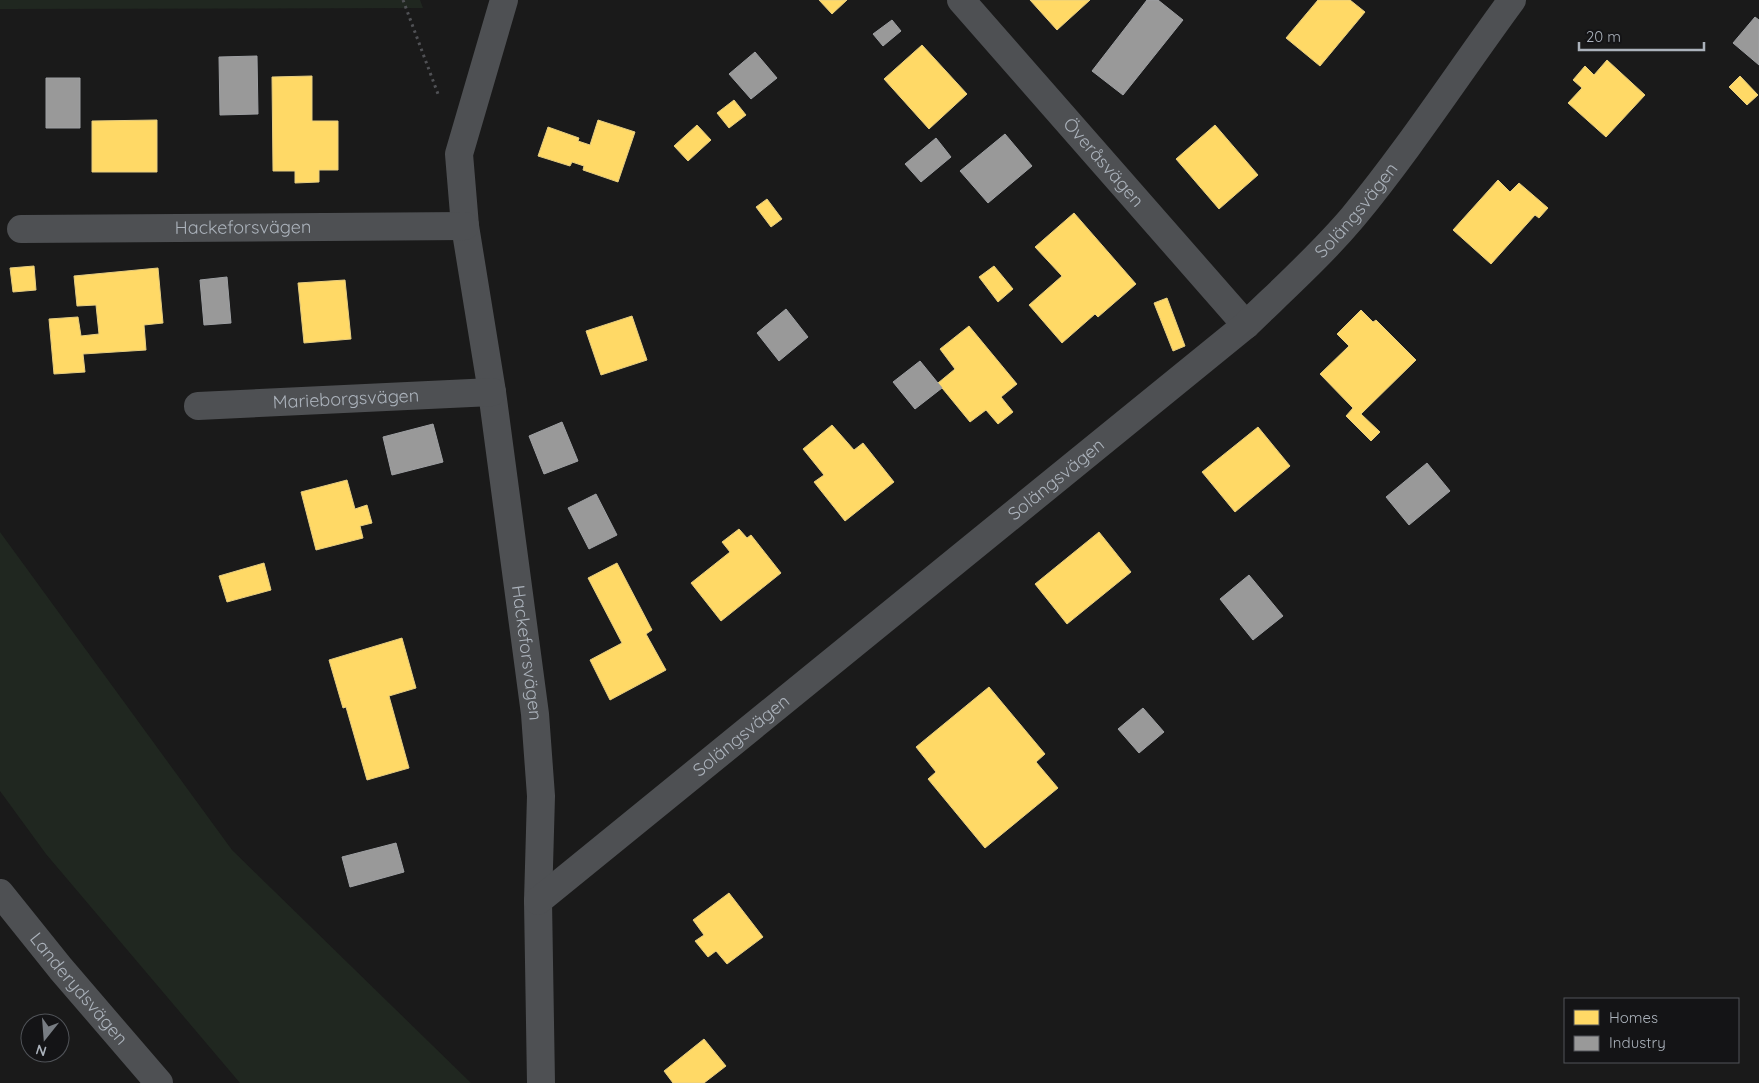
<svg xmlns="http://www.w3.org/2000/svg" width="1759" height="1083" font-family="Quicksand,sans-serif">
	<rect width="100%" height="100%" fill="#1a1a1a"/>
	<path fill="#202720" d="M 0,0 L 420,0 L 423,8 L 0,9 Z
		M 0,532 L 232,850 L 471,1083 L 240,1083 L 46,854 L 0,791 Z"/>
	<path fill="#ffd966" stroke="#e6cd80" d="M 819,0 L 847,0 L 832,14 Z
		M 1030,0 L 1090,0 L 1057,30 Z
		M 1318,0 L 1350,0 L 1365,12 L 1320,66 L 1286,38 Z
		M 922,45 L 967,94 L 929,129 L 884,79 Z
		M 1607,60 L 1645,95 L 1606,137 L 1568,103 L 1582,88 L 1573,80 L 1585,66 L 1594,75 Z
		M 312,76 L 312,121 L 338,121 L 338,170 L 319,170 L 319,182 L 295,183 L 295,171 L 273,171 L 272,77 Z
		M 1740,76 L 1758,95 L 1747,105 L 1729,87 Z
		M 734,100 L 746,115 L 729,128 L 717,113 Z
		M 157,120 L 157,172 L 92,172 L 92,121 Z
		M 598,120 L 635,132 L 618,182 L 583,170 L 584,166 L 572,162 L 570,166 L 538,156 L 548,127 L 579,138 L 578,141 L 590,145 Z
		M 697,125 L 711,140 L 688,161 L 674,146 Z
		M 1215,125 L 1258,175 L 1219,209 L 1176,159 Z
		M 1498,180 L 1510,192 L 1519,183 L 1548,208 L 1539,218 L 1535,215 L 1491,264 L 1453,230 Z
		M 767,199 L 782,219 L 771,227 L 756,207 Z
		M 1074,213 L 1136,284 L 1098,317 L 1095,314 L 1062,343 L 1029,305 L 1062,276 L 1035,247 Z
		M 34,266 L 36,290 L 13,292 L 10,268 Z
		M 994,266 L 1013,289 L 998,302 L 979,277 Z
		M 158,268 L 163,323 L 144,325 L 146,350 L 83,354 L 85,372 L 54,374 L 49,319 L 78,317 L 81,336 L 99,334 L 96,305 L 77,306 L 74,276 Z
		M 345,280 L 351,339 L 304,343 L 298,283 Z
		M 1167,298 L 1185,346 L 1173,351 L 1154,303 Z
		M 1361,310 L 1373,322 L 1376,320 L 1416,360 L 1361,414 L 1380,432 L 1371,441 L 1346,416 L 1353,408 L 1320,374 L 1349,346 L 1337,334 Z
		M 632,316 L 647,360 L 601,375 L 586,331 Z
		M 969,326 L 1017,384 L 1001,397 L 1013,412 L 998,424 L 986,410 L 970,422 L 938,383 L 955,369 L 940,349 Z
		M 832,425 L 854,450 L 863,443 L 894,482 L 845,521 L 814,482 L 824,475 L 803,449 Z
		M 1258,427 L 1290,466 L 1235,512 L 1202,472 Z
		M 347,480 L 355,509 L 367,505 L 372,523 L 360,526 L 363,538 L 316,550 L 301,492 Z
		M 739,529 L 747,538 L 751,535 L 781,573 L 721,621 L 691,583 L 730,552 L 722,542 Z
		M 1099,532 L 1131,572 L 1067,624 L 1035,584 Z
		M 264,563 L 271,590 L 227,602 L 219,576 Z
		M 617,563 L 652,630 L 646,634 L 666,670 L 610,700 L 590,660 L 622,643 L 588,578 Z
		M 402,638 L 416,688 L 389,696 L 409,768 L 367,780 L 346,707 L 343,708 L 329,660 Z
		M 989,687 L 1045,754 L 1036,762 L 1058,788 L 985,848 L 928,779 L 936,772 L 916,747 Z
		M 729,893 L 763,937 L 727,964 L 716,951 L 708,957 L 695,941 L 704,935 L 693,920 Z
		M 704,1039 L 726,1066 L 704,1083 L 673,1083 L 664,1071 Z"/>
	<path fill="#999" stroke="#9ea0a3" d="M 1147,0 L 1158,0 L 1183,20 L 1123,95 L 1092,71 Z
		M 1755,17 L 1759,20 L 1759,65 L 1733,43 Z
		M 892,20 L 901,31 L 883,46 L 873,34 Z
		M 755,52 L 777,78 L 751,99 L 729,74 Z
		M 257,56 L 258,114 L 220,115 L 219,57 Z
		M 46,78 L 80,78 L 80,128 L 46,128 Z
		M 1005,134 L 1032,166 L 988,203 L 960,171 Z
		M 936,138 L 951,157 L 921,182 L 905,164 Z
		M 227,277 L 231,323 L 204,325 L 200,280 Z
		M 786,309 L 808,337 L 779,361 L 757,333 Z
		M 920,361 L 942,388 L 915,409 L 893,382 Z
		M 562,422 L 578,461 L 544,474 L 529,436 Z
		M 433,424 L 443,462 L 392,475 L 383,437 Z
		M 1427,463 L 1450,491 L 1409,525 L 1386,497 Z
		M 596,494 L 617,535 L 589,549 L 568,508 Z
		M 1249,575 L 1283,616 L 1253,640 L 1220,599 Z
		M 1143,708 L 1164,732 L 1139,753 L 1118,729 Z
		M 396,843 L 404,872 L 350,887 L 342,857 Z"/>
	<g fill="none" stroke-linecap="round" stroke-linejoin="round">
		<path stroke="#505155" stroke-width="3" stroke-dasharray="2.5 4" stroke-linecap="butt" d="M 403,0 L 438,94"/>
		<g stroke="#4e5053" stroke-width="28">
			<path id="s1" d="M 504,0 L 459,154 L 465,226 L 492,392 L 535,714 L 541,796 L 538,901 L 541,1083"/>
			<path id="s2" d="M 961,0 L 1246,325"/>
			<path id="s3" d="M 21,229 L 465,226"/>
			<path id="s4" d="M 198,406 L 492,392"/>
			<path id="s5" d="M 0,893 L 61,969 L 159,1083"/>
			<path id="s6" d="M 538,901 L 1246,325 C 1282,290 1320,256 1353,217 C 1410,148 1459,72 1512,0"/>
		</g>
	</g>
	<g text-anchor="middle" stroke-width="5" stroke-linejoin="round" paint-order="stroke">
		<g font-size="18" fill="#abb2bb" stroke="#141416">
			<text dy="6" stroke="none"><textPath href="#s2" startOffset="216">Överåsvägen</textPath></text>
			<text dy="6" stroke="none"><textPath href="#s6" startOffset="1072">Solängsvägen</textPath></text>
			<text dy="6" stroke="none"><textPath href="#s3" startOffset="222">Hackeforsvägen</textPath></text>
			<text dy="6" stroke="none"><textPath href="#s4" startOffset="148">Marieborgsvägen</textPath></text>
			<text dy="6" stroke="none"><textPath href="#s6" startOffset="668">Solängsvägen</textPath></text>
			<text dy="6" stroke="none"><textPath href="#s1" startOffset="664">Hackeforsvägen</textPath></text>
			<text dy="6" stroke="none"><textPath href="#s6" startOffset="262">Solängsvägen</textPath></text>
			<text dy="6" stroke="none"><textPath href="#s5" startOffset="124">Landerydsvägen</textPath></text>
		</g>
	</g>
	<rect x="1564" y="998" width="175" height="65" fill="#141416" stroke="#505358"/>
	<rect x="1574" y="1010" width="25" height="15" fill="#ffd966" stroke="#505358"/>
	<text x="1609" y="1023" font-size="15" fill="#abb2bb">Homes</text>
	<rect x="1574" y="1036" width="25" height="15" fill="#999999" stroke="#505358"/>
	<text x="1609" y="1048" font-size="15" fill="#abb2bb">Industry</text>
	<g transform="translate(45 1038) rotate(197)"><circle r="24" fill="#141416" stroke="#505358"/>
	<path d="M0-4L9 19L0 12L-9 19Z" fill="#787d83"/>
	<text y="-8" font-size="14" font-weight="bold" text-anchor="middle" fill="#abb2bb">N</text>
	</g>
	<path d="M1579 42v8h125v-8" fill="none" stroke="#abb2bb" stroke-width="2.5"/>
	<text x="1586" y="42" font-size="15" fill="#abb2bb" stroke="#141416" stroke-width="4" paint-order="stroke">20 m</text>
</svg>
